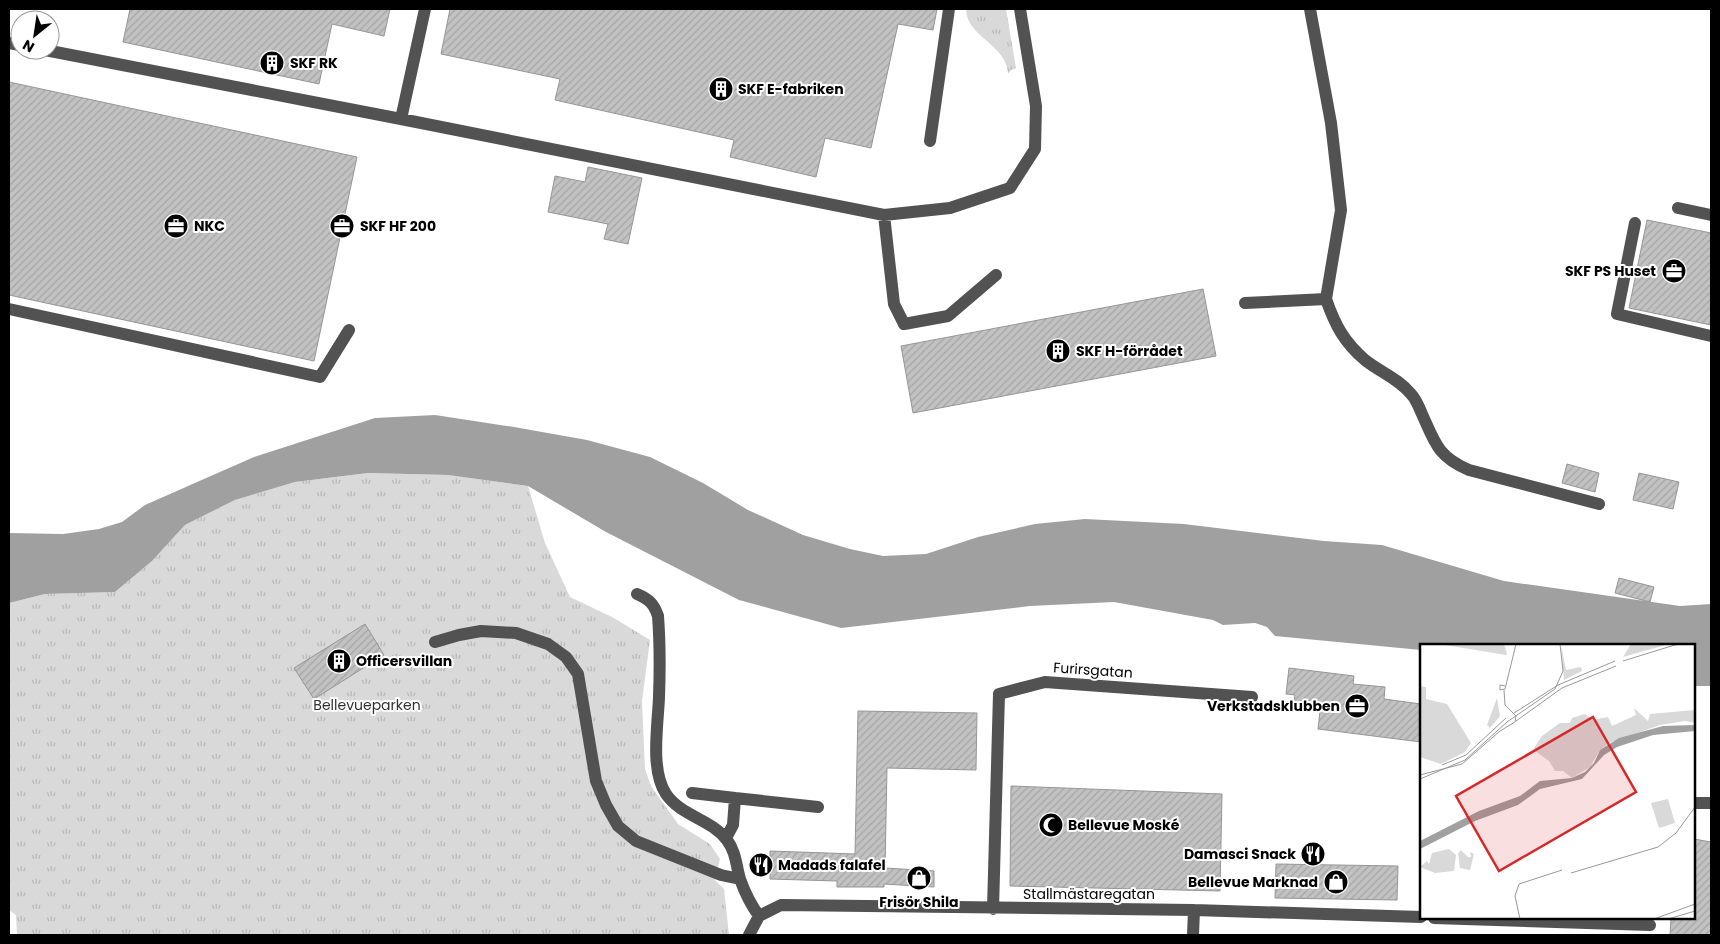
<svg xmlns="http://www.w3.org/2000/svg" width="1720" height="944" font-family="Poppins,sans-serif">
	<defs>
		<pattern id="grass-tufts" width="24" height="20" patternUnits="userSpaceOnUse" patternTransform="scale(1.25)"><rect width="24" height="20" fill="#d9d9d9"/><path d="M3 7l-1-3M5 7V3M7 7l1-3M15 17l-1-3M17 17v-4M19 17l1-3" fill="none" stroke="#b8b8b8"/></pattern>
		<pattern id="building-hatch" width="6" height="6" patternUnits="userSpaceOnUse" patternTransform="scale(1.25)"><rect width="6" height="6" fill="#c2c2c2"/><path d="M-1 1l2-2M0 6l6-6M5 7l2-2" fill="none" stroke="#a5a5a5"/></pattern>
	</defs>
	<rect width="100%" height="100%" fill="#fff"/>
	<path fill="url(#grass-tufts)" d="M 966,9 L 1006,9 L 1016,68 L 1011,70 L 1008,74 C 1007,44 966,37 966,9 Z
		M 368,473 L 448,475 L 528,486 L 545,543 L 570,597 L 612,617 L 650,640 L 642,701 L 645,769 L 651,786 L 678,824 L 710,844 L 720,859 L 715,880 L 724,889 L 729,935 L 17,935 L 16,915 L 9,910 L 9,603 L 45,594 L 115,592 L 152,561 L 185,525 L 235,500 L 295,482 Z"/>
	<path fill="#a0a0a0" d="M 435,415 L 514,427 L 587,440 L 650,457 L 703,483 L 748,510 L 803,535 L 850,549 L 883,556 L 926,554 L 978,537 L 1035,524 L 1085,519 L 1184,524 L 1324,541 L 1382,545 L 1504,581 L 1680,606 L 1711,604 L 1711,686 L 1694,686 L 1694,645 L 1421,645 L 1421,650 L 1275,636 L 1267,627 L 1255,623 L 1223,625 L 1213,620 L 1114,602 L 1030,606 L 841,628 L 739,600 L 606,532 L 528,486 L 448,475 L 368,473 L 295,482 L 235,500 L 185,525 L 152,561 L 115,592 L 45,594 L 9,603 L 9,533 L 63,534 L 99,529 L 122,522 L 145,505 L 254,457 L 375,418 Z"/>
	<path fill="url(#building-hatch)" stroke="#969696" d="M 130,9 L 390,9 L 384,36 L 332,24 L 319,84 L 123,42 Z
		M 450,9 L 937,9 L 933,30 L 898,24 L 871,148 L 825,138 L 816,177 L 730,157 L 734,140 L 555,100 L 560,79 L 441,54 Z
		M 9,82 L 357,157 L 314,361 L 9,295 Z
		M 588,167 L 642,178 L 628,244 L 604,239 L 608,224 L 548,212 L 555,176 L 585,182 Z
		M 1647,220 L 1711,233 L 1711,325 L 1629,308 Z
		M 1203,289 L 1216,356 L 913,413 L 901,346 Z
		M 1567,464 L 1599,473 L 1595,492 L 1562,483 Z
		M 1639,473 L 1679,482 L 1673,509 L 1633,500 Z
		M 1619,578 L 1654,587 L 1650,602 L 1615,593 Z
		M 365,624 L 384,655 L 314,699 L 294,668 Z
		M 1289,668 L 1354,676 L 1353,684 L 1385,687 L 1384,699 L 1421,704 L 1421,742 L 1318,729 L 1320,711 L 1293,708 L 1295,695 L 1286,694 Z
		M 858,711 L 977,713 L 976,770 L 887,768 L 885,868 L 934,871 L 934,887 L 884,884 L 884,887 L 837,887 L 837,881 L 770,879 L 770,851 L 855,854 Z
		M 1011,786 L 1222,794 L 1220,891 L 1010,886 Z
		M 1694,839 L 1711,842 L 1711,935 L 1670,935 L 1671,918 L 1694,918 Z
		M 1276,864 L 1398,866 L 1397,900 L 1275,898 Z"/>
	<g fill="none" stroke-linecap="round" stroke-linejoin="round">
		<path stroke="#525252" stroke-width="12" d="M 9,43 L 20,45
			M 45,50 L 401,119 L 884,215 L 950,208 L 1010,188 L 1035,149 L 1036,106 L 1020,9
			M 401,119 L 425,9
			M 930,141 L 949,9
			M 1678,208 L 1711,215
			M 884,215 L 894,304 L 904,324 L 948,316 L 996,275
			M 1635,223 L 1617,314 L 1711,336
			M 1326,299 C 1335,325 1344,342 1365,360 C 1380,372 1399,379 1411,394 C 1416,399 1419,407 1422,414 C 1435,443 1438,457 1469,470 L 1599,504
			M 1245,303 L 1326,299 L 1341,210 L 1331,123 L 1310,9
			M 9,309 L 320,377 L 349,330
			M 637,594 C 649,599 654,604 658,616 C 660,643 660,670 659,697 C 658,725 650,770 666,794 C 681,816 711,819 727,840 C 736,852 736,865 740,879 C 745,893 751,905 759,916
			M 435,642 L 459,635 L 481,631 L 516,633 L 548,644 L 566,657 L 578,674 L 596,781 L 606,805 L 618,826 L 636,841 L 721,875 L 740,879
			M 692,793 L 735,798
			M 1694,803 L 1711,803
			M 726,838 L 733,825 L 735,798 L 818,807
			M 993,909 L 999,694 L 1045,682 L 1252,697
			M 759,916 L 781,905 L 1194,910 L 1421,917
			M 1434,918 L 1650,925
			M 749,935 L 759,916
			M 1193,935 L 1194,910"/>
	</g>
	<defs>
		<symbol id="building-disc" viewBox="-11 -11 22 22"><circle r="9.5" fill="#000" stroke="#fff"/><path d="M-4-6H4V6H1V3H-1V6H-4ZM-2.5-4.3h1.7v1.8h-1.7ZM.8-4.3h1.7v1.8H.8ZM-2.5-1h1.7V.8h-1.7ZM.8-1h1.7V.8H.8Z" fill="#fff"/></symbol>
		<symbol id="office-disc" viewBox="-11 -11 22 22"><circle r="9.5" fill="#000" stroke="#fff"/><path d="M-6-3h4V-5.5h4V-3h4V5H-6ZM-1-4.5V-3h2v-1.5ZM-6 0V1H6V0Z" fill="#fff"/></symbol>
		<symbol id="mosque-disc" viewBox="-11 -11 22 22"><circle r="9.5" fill="#000" stroke="#fff"/><path d="M3.5-4.9A6 6 0 1 0 3.5 4.9A5 5 0 1 1 3.5-4.9Z" fill="#fff"/></symbol>
		<symbol id="restaurant-disc" viewBox="-11 -11 22 22"><circle r="9.5" fill="#000" stroke="#fff"/><path d="M-5-6h1v4h1v-4h1v4h1v-4h1v5L-1.5 .5V6h-2V.5L-5-1ZM5-6V6H3V1.5H1.5Q1.5-4 5-6Z" fill="#fff"/></symbol>
		<symbol id="shop-disc" viewBox="-11 -11 22 22"><circle r="9.5" fill="#000" stroke="#fff"/><path d="M-5-2.5h2.3a2.7 3.5 0 0 1 5.4 0H5L5.5 6h-11ZM-1.5-2.5h3a1.5 2.3 0 0 0-3 0Z" fill="#fff"/></symbol>
	</defs>
	<g fill-rule="evenodd">
		<use href="#building-disc" x="258" y="49" width="28" height="28"/>
		<use href="#building-disc" x="707" y="75" width="28" height="28"/>
		<use href="#office-disc" x="162" y="212" width="28" height="28"/>
		<use href="#office-disc" x="328" y="212" width="28" height="28"/>
		<use href="#office-disc" x="1660" y="257" width="28" height="28"/>
		<use href="#building-disc" x="1044" y="337" width="28" height="28"/>
		<use href="#building-disc" x="325" y="647" width="28" height="28"/>
		<use href="#office-disc" x="1343" y="692" width="28" height="28"/>
		<use href="#mosque-disc" x="1037" y="811" width="28" height="28"/>
		<use href="#restaurant-disc" x="1299" y="840" width="28" height="28"/>
		<use href="#restaurant-disc" x="747" y="851" width="28" height="28"/>
		<use href="#shop-disc" x="905" y="864" width="28" height="28"/>
		<use href="#shop-disc" x="1322" y="868" width="28" height="28"/>
	</g>
	<g text-anchor="middle" stroke-width="4" stroke-linejoin="round" paint-order="stroke">
		<g font-size="14" font-weight="bold" fill="#000" stroke="#fff" text-anchor="start">
			<text x="290" y="68">SKF RK</text>
			<text x="738" y="94">SKF E-fabriken</text>
			<text x="194" y="231">NKC</text>
			<text x="360" y="231">SKF HF 200</text>
			<text x="1656" y="276" text-anchor="end">SKF PS Huset</text>
			<text x="1076" y="356">SKF H-förrådet</text>
			<text x="356" y="666">Officersvillan</text>
			<text x="1340" y="711" text-anchor="end">Verkstadsklubben</text>
			<text x="1068" y="830">Bellevue Moské</text>
			<text x="1296" y="859" text-anchor="end">Damasci Snack</text>
			<text x="778" y="870">Madads falafel</text>
			<text x="1318" y="887" text-anchor="end">Bellevue Marknad</text>
			<text x="919" y="907" text-anchor="middle">Frisör Shila</text>
		</g>
		<g font-size="14" fill="#000" stroke="#fff">
			<text transform="translate(1093 670) rotate(4)" y="5">Furirsgatan</text>
			<text x="1089" y="899">Stallmästaregatan</text>
		</g>
		<g font-size="14" fill="#303030" stroke="#fff">
			<text x="367" y="710">Bellevueparken</text>
		</g>
	</g>
	<g transform="translate(1420 644)">
		<rect width="275" height="275" fill="#fff"/>
		<path d="M 141,0 L 146,26 L 161,23 L 162,27 L 144,36 ZM 211,0 L 249,0 L 203,13 ZM 0,42 L 6,43 L 6,55 L 27,60 L 51,99 L 45,108 L 21,120 L 0,113 ZM 77,54 L 80,72 L 70,84 L 67,81 ZM 214,64 L 228,77 L 230,70 L 275,66 L 275,79 L 265,77 L 240,81 L 189,99 L 180,106 L 170,123 L 152,134 L 143,127 L 135,127 L 129,117 L 115,107 L 114,104 L 122,92 L 140,79 L 150,79 L 152,74 L 165,70 L 173,76 L 188,73 L 192,82 L 216,71 ZM 29,205 L 36,211 L 34,227 L 15,229 L 0,223 L 7,217 L 9,220 L 12,209 ZM 41,206 L 48,213 L 51,213 L 50,208 L 54,210 L 50,226 L 40,224 L 38,209 Z" fill="#d9d9d9"/>
		<path d="M 19,0 L 84,0 L 87,10 L 86,11 Z" fill="#d9d9d9"/>
		<path d="M 248,155 L 255,179 L 239,184 L 231,159 Z" fill="#d9d9d9"/>
		<path d="M 275,81 L 275,87 L 233,91 L 197,103 L 184,111 L 162,135 L 120,145 L 98,161 L 55,177 L 0,205 L 0,197 L 59,167 L 100,152 L 120,137 L 152,134 L 165,128 L 174,119 L 180,106 L 199,94 L 243,82 Z" fill="#a0a0a0"/>
		<path fill="none" stroke="#999" stroke-width="1" d="M 203,17 L 258,0M 85,42 L 80,41 L 80,46 L 85,45 L 96,0M 94,69 L 138,41 L 195,17M 96,77 L 142,44 L 196,22M 22,121 L 46,111 L 86,74M 0,131 L 42,120 L 80,87 L 95,78 L 96,72 L 85,61 L 84,46M 0,135 L 45,116 L 87,78 L 135,45 L 143,27 L 140,0M 151,229 L 238,203 L 256,189 L 275,163M 100,275 L 95,252 L 99,240 L 142,226M 234,275 L 275,260M 248,275 L 275,267"/>
		<path fill="#d62828" fill-opacity="0.15" stroke="#d62828" stroke-width="2.5" d="M 173,73 L 216,148 L 79,227 L 36,152 Z"/>
		<rect width="275" height="275" fill="none" stroke="#000" stroke-width="2.5"/>
	</g>
	<rect width="1720" height="944" fill="none" stroke="#000000" stroke-width="20"/>
	<g transform="translate(35 35) rotate(210)"><circle r="24" fill="#ffffff" stroke="#999999"/>
	<path d="M0-4L9 19L0 12L-9 19Z" fill="#000000"/>
	<text y="-8" font-size="14" font-weight="bold" text-anchor="middle" fill="#000000">N</text>
	</g>
</svg>
